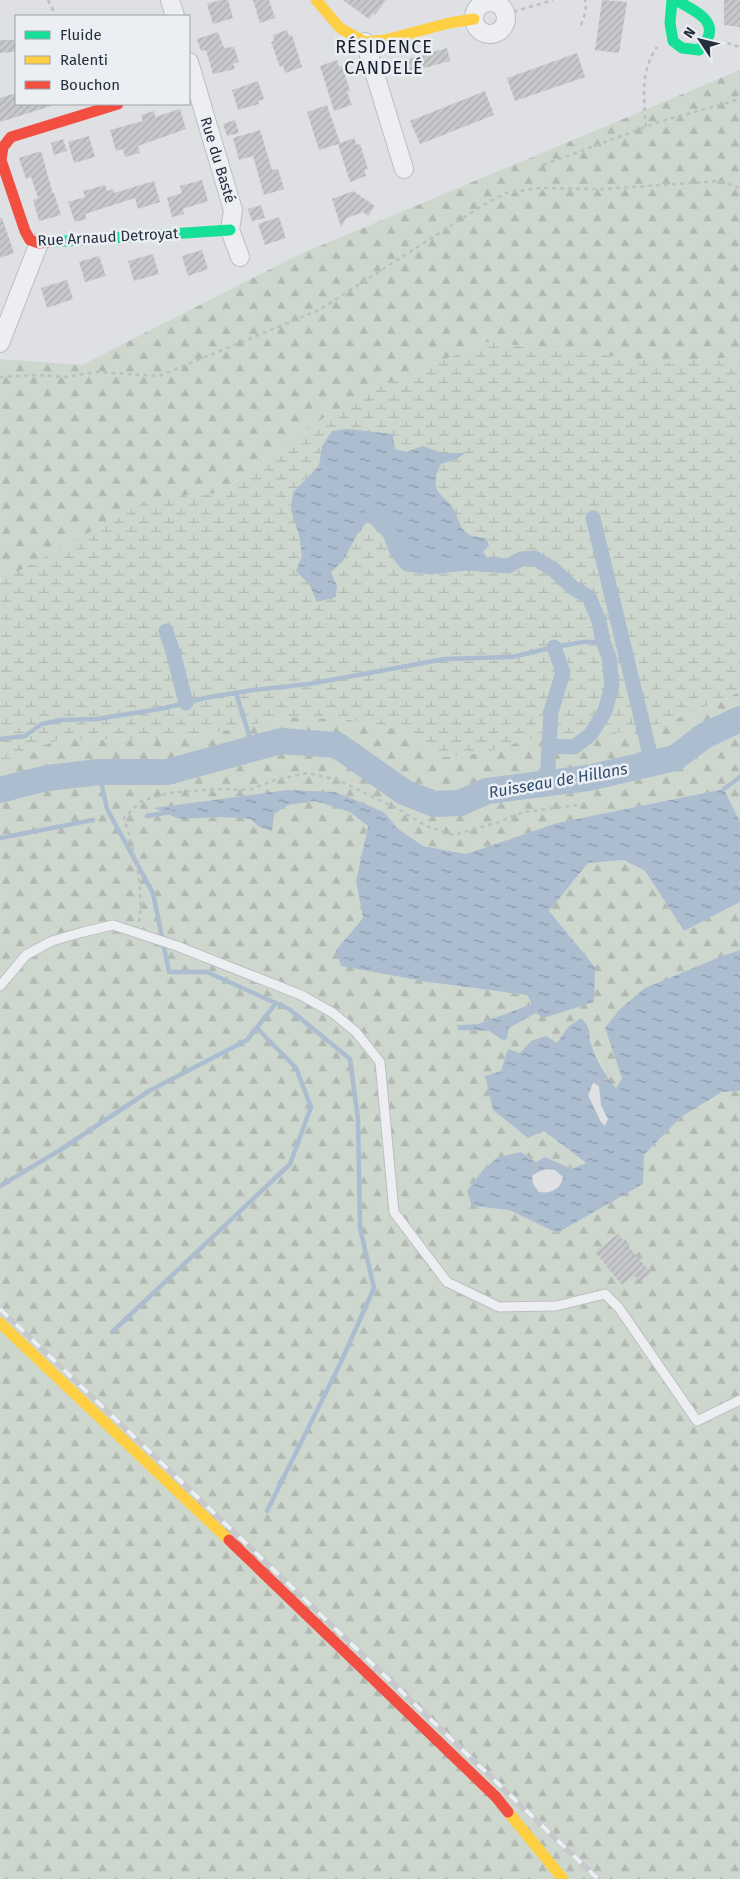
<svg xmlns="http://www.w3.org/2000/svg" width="740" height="1879" font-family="'Fira Sans',sans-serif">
	<defs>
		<pattern id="forest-firs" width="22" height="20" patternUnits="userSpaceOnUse" patternTransform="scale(1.25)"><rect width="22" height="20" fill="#ced7ce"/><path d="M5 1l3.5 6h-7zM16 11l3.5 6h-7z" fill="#b1b9b2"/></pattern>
		<pattern id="wetland-marsh" width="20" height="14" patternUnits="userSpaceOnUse" patternTransform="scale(1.25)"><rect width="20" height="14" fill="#ced7ce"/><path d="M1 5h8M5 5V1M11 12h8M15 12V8" fill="none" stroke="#b1b9b2"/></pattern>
		<pattern id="water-ripples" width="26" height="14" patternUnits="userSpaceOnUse" patternTransform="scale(1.25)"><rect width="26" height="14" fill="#abbdcf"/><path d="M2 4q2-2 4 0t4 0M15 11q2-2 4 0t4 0" fill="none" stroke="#8b9aa9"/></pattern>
		<pattern id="building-hatch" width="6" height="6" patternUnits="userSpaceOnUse" patternTransform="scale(1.25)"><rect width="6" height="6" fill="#c6c8cc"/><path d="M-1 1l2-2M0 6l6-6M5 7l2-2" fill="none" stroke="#aaacb0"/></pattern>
	</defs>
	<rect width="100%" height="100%" fill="#dee0e3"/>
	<path fill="url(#forest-firs)" d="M 740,70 L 740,357 L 664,362 L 487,342 L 376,388 L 279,448 L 220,493 L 181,496 L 2,579 L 0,578 L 0,359 L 82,365 L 296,256 Z
		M 740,692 L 740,822 L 724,789 L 557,823 L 466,854 L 423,846 L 397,828 L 369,820 L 356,881 L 363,918 L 336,950 L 428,982 L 527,995 L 532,1004 L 478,1024 L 457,1025 L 458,1030 L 489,1031 L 507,1039 L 509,1028 L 536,1013 L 595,967 L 549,911 L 588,863 L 624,860 L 645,872 L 684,931 L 740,902 L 740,950 L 725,955 L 605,1028 L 622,1078 L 616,1088 L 610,1081 L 591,1046 L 589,1027 L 568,1027 L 557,1043 L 531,1041 L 520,1053 L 508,1050 L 501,1071 L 544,1131 L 586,1164 L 572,1169 L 545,1157 L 536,1162 L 521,1152 L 498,1157 L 483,1170 L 472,1206 L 509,1210 L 557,1233 L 644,1155 L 681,1117 L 722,1092 L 740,1091 L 740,1879 L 0,1879 L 0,761 L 61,739 L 146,740 L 223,731 L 290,717 L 350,720 L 389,727 L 445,757 L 483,753 L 537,737 L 567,737 L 624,732 L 671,721 Z"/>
	<path fill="url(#wetland-marsh)" d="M 487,342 L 664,362 L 740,357 L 740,692 L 671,721 L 624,732 L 567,737 L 537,737 L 483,753 L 445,757 L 389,727 L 350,720 L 290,717 L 223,731 L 146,740 L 61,739 L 0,761 L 0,583 L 2,579 L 36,562 L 137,506 L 181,496 L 221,493 L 279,448 L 320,420 L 376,388 Z"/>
	<path fill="url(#water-ripples)" fill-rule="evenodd" d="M 348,429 L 393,434 L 395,449 L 406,452 L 423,446 L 442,453 L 465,453 L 457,459 L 441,464 C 436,472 433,484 439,493 C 442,497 447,500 450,504 C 464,523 455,536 486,538 L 489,545 L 483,552 L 492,564 L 465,563 L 431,567 L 407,564 L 397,552 L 390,533 L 372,515 L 357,535 L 343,561 L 331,572 L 337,586 L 336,597 L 317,602 L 309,584 L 296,571 L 302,556 L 299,535 L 291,510 L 293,492 L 319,466 L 322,446 L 332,431 Z
		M 724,789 L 740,822 L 740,902 L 684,931 L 645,871 L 624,860 L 588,863 L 549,911 L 595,967 L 594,1002 L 543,1018 L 536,1013 L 509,1028 L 507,1039 L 503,1040 L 489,1031 L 458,1030 L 457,1025 L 478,1024 L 532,1004 L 527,995 L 428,982 L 341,966 L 336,950 L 363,918 L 356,881 L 368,826 L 350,812 L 315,801 L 288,805 L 274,814 L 272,831 L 259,827 L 251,819 L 222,817 L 179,819 L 154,808 L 287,790 L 335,792 L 363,803 L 385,813 L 397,828 L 423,846 L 466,854 L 557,823 Z
		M 740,950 L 740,1091 L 722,1092 L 681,1117 L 644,1155 L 643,1184 L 557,1233 L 509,1210 L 472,1206 L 467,1191 L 483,1170 L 498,1157 L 521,1152 L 536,1162 L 545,1157 L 572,1169 L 586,1163 L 544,1131 L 528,1138 L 493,1110 L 485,1076 L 501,1071 L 508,1049 L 520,1053 L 531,1041 L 546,1036 L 557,1043 L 568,1027 L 581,1018 C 595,1033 586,1031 592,1047 C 596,1059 608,1079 616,1088 L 622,1078 L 605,1028 L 619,1010 L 645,988 L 725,955 ZM 593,1083 L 599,1086 L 601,1105 L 608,1119 L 605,1126 L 601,1122 L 588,1095 ZM 546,1169 L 555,1170 L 563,1177 C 561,1189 551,1194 539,1192 L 533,1184 L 532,1176 L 538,1172 Z"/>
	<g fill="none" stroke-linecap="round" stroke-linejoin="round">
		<path stroke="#abbdcf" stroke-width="4.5" d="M 236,693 L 253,748
			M 0,739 L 25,736 L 42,724 L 61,720 L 97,719 L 165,708 L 205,698 L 253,690 L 309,684 L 445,659 L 512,657 L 554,647 L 584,642 L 603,642
			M 99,772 L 107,809 L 153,893 L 169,972 L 207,972 L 289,1009 L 350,1059 L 358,1119 L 360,1228 L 374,1288 L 341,1362 L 267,1511
			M 724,789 L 740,777
			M 147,816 L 170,812
			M 0,838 L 93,820
			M 0,1186 L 60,1150 L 149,1091 L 247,1040 L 276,1003
			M 112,1332 L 290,1164 L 311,1107 L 296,1068 L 257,1028"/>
		<path stroke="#abbdcf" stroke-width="15" d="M 372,515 L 390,533 L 397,552 L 407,564 L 431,567 L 465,563 L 508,566 L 521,559 L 534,558 L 553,569 L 572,587 L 589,597 L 599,621 L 603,642 L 609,657 L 612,686 L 605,711 L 591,734 L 574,747 L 549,746
			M 593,518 L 652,763
			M 166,631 L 173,652 L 186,703
			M 547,783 L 551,712 L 563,672 L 554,647"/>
		<path stroke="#abbdcf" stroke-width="26" d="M 0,790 L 47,778 L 99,772 L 167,772 L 281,741 L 337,745 L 404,792 L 434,804 L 460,803 L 487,791 L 588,778 L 675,758 L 704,736 L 740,719"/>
	</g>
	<path fill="url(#building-hatch)" d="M 221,0 L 228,0 L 233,18 L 213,24 L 207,4 Z
		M 253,0 L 269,0 L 275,18 L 260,23 Z
		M 343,0 L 386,0 L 375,15 L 373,13 L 369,19 Z
		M 602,0 L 627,2 L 619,53 L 595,50 Z
		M 724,0 L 740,0 L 740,27 L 724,25 Z
		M 287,30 L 289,36 L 292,35 L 302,67 L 285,73 L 283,66 L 280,67 L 271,42 L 274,41 L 273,35 Z
		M 218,32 L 224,48 L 234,47 L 239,62 L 233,64 L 235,69 L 213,74 L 206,50 L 201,51 L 197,39 Z
		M 0,40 L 16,40 L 16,52 L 0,53 Z
		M 447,48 L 450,61 L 398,75 L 394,63 Z
		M 577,53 L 585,77 L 515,101 L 507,78 Z
		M 337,60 L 339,67 L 342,66 L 350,91 L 347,92 L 352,105 L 334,111 L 320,66 Z
		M 258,81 L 264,99 L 258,101 L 259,104 L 238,110 L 232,90 Z
		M 485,91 L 494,115 L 420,144 L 410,121 Z
		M 16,93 L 16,104 L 50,104 L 51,106 L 0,122 L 0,98 Z
		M 327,105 L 340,143 L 354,138 L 357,145 L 360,144 L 368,169 L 364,170 L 366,176 L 350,182 L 338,144 L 319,150 L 307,112 Z
		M 180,109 L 186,129 L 138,146 L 140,153 L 125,157 L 123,149 L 116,151 L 110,130 L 143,121 L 141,115 L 148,113 L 154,111 L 155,117 Z
		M 235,120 L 239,133 L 227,136 L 223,124 Z
		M 260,130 L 272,170 L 278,169 L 284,189 L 264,195 L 253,156 L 239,160 L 233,138 Z
		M 89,136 L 95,157 L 74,163 L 68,142 Z
		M 63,139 L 67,151 L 54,155 L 51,143 Z
		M 41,151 L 53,194 L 54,193 L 61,215 L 39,221 L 33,200 L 38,198 L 31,177 L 26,179 L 19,158 Z
		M 202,180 L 208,201 L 183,209 L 184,214 L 172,217 L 167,198 L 182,193 L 180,186 Z
		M 154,181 L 160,202 L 138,209 L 135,198 L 85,214 L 87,219 L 75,222 L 68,202 L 85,197 L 83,191 L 105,185 L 107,191 L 113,189 L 114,193 Z
		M 353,191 L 375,206 L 368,216 L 363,212 L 347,218 L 341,227 L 332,199 Z
		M 261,205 L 265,218 L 252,221 L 248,209 Z
		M 279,217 L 286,238 L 265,245 L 258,224 Z
		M 0,218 L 2,218 L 14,253 L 0,258 Z
		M 202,250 L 208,269 L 188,276 L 182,256 Z
		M 153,254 L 159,274 L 134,281 L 128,261 Z
		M 99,256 L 106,276 L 85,282 L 79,262 Z
		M 67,280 L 73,299 L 47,308 L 41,288 Z
		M 618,1234 L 651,1273 L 640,1282 L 634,1275 L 622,1285 L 595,1252 Z"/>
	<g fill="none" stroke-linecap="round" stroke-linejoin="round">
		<defs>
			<path id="lane" d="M 0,986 L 26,955 L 52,941 L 83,932 L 113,925 L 177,946 L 301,995 L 333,1013 L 356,1032 L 380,1062 L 394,1212 L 447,1282 L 499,1307 L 556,1306 L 605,1294 L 619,1308 L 697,1421 L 740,1400"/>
			<path id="street" d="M 170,0 L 175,16
				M474 18a16 16 0 1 1 32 0a16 16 0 1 1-32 0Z
				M 365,42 L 404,169
				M 189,62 L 233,210 L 230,230 L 240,257
				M 0,343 L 39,243"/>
		</defs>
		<use href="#lane" stroke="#bcbec1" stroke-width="11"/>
		<use href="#street" stroke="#bcbec1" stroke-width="20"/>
		<path stroke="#bdbfc4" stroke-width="2.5" stroke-dasharray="4 4" stroke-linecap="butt" d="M 48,0 L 56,16
			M 506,14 L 553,0
			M 581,25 L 586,11 L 585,0
			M 727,43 L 740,47
			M 646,127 C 644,99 640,71 657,47
			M 543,165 L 662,121 L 740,99
			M 0,377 L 38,375 L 64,377 L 97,372 L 159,376 L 319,310 L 480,207 L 506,193 L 539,188 L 603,189 L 719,181 L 740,188
			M 139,922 C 144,886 135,852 124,818 L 141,801 L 169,793 L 217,789 L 249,790 L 275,780 L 308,773 L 338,780 L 398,809 L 426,826 L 454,835 L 499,822 L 523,812 L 578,805
			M 597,1083 L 609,1078
			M 536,1162 L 538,1172"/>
		<use href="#lane" stroke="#edeef1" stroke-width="9"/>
		<use href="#street" stroke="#edeef1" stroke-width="18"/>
		<path stroke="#16e098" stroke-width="11" d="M 672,0 L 670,23 L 673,41 L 682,48 L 699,50 C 725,24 698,12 675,0
			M 51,242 L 230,230"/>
		<path stroke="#ffcf43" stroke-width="11" d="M 316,0 L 340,28 L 365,42 L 385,40 L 449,23 L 474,19
			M 0,1323 L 229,1540
			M 508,1812 L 563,1879"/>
		<path stroke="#f24e42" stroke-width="11" d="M 51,242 L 39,243 L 30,240 L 25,231 L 1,160 L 3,147 L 11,137 L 118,104
			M 229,1540 L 496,1797 L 508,1812"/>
		<defs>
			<path id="rail" d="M 0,1309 L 598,1879"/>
		</defs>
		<use href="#rail" stroke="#c7c9cc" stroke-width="5.5"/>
		<use href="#rail" stroke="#ebeff4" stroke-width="4" stroke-dasharray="11" stroke-linecap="butt"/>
	</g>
	<g text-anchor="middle" stroke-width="5" stroke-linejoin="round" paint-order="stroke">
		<g font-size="15" fill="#252e3c" stroke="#ebeff4">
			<text transform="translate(218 160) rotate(73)" y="5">Rue du Basté</text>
			<text transform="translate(108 237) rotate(-3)" y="5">Rue Arnaud Detroyat</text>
		</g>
		<g font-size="16" font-style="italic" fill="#2f4c70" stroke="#ebeff4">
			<text transform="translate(558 780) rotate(-10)" y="6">Ruisseau de Hillans</text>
		</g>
		<g font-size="18" letter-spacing="1" fill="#181f2d" stroke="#ebeff4">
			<text x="384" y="53">RÉSIDENCE<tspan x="384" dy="21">CANDELÉ</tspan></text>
		</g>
	</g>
	<rect x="15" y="15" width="175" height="90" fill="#ebeff4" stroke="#9ca2aa"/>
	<rect x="25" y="31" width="25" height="8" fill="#16e098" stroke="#9ca2aa"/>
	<text x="60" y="40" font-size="15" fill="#252e3c">Fluide</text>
	<rect x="25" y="56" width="25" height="8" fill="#ffcf43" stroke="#9ca2aa"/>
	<text x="60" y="65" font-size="15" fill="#252e3c">Ralenti</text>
	<rect x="25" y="81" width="25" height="8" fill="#f24e42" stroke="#9ca2aa"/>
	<text x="60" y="90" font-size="15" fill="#252e3c">Bouchon</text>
	<g transform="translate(700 40) rotate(305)" stroke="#ebeff4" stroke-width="4" paint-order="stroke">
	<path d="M0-4L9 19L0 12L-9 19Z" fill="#252e3c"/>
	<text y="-8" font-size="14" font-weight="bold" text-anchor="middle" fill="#252e3c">N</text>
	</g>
</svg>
